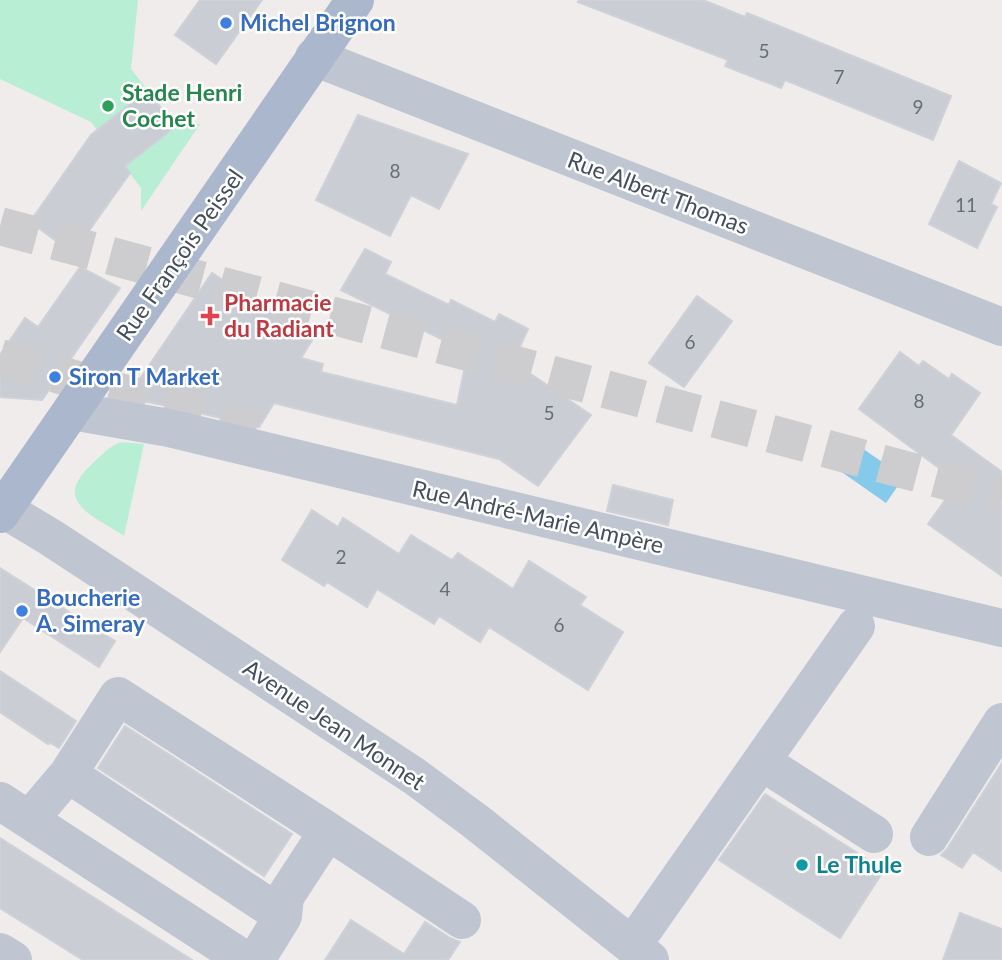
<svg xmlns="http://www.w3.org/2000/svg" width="1002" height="960" font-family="Lato,sans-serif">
	<rect width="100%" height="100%" fill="#efeceb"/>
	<path fill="#b8eed4" d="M 0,0 L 138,0 L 131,69 L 174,124 L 200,124 L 141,211 L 141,188 L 91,122 L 0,79 Z
		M 122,442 L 144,444 L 124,536 C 93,515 51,502 92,464 C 102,455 110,445 122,442 Z"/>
	<path fill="#85c9eb" d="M 853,442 L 904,477 L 886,503 L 836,468 L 840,461 L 831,455 L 840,443 L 849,449 Z"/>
	<path fill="#cbcdd4" stroke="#cfd1d8" stroke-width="2" d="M 200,0 L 262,0 L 216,64 L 175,35 Z
		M 579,0 L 703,0 L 745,17 L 747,13 L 951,96 L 933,140 L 785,80 L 781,88 L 725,66 L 728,60 L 578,2 Z
		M 147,91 L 176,126 L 125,166 L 130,173 L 73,253 L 30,222 L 91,135 Z
		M 358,115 L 468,154 L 439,209 L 411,195 L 390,236 L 316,200 Z
		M 959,161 L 1001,183 L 991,204 L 997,207 L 977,248 L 929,224 Z
		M 365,249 L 391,262 L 385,274 L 449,305 L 451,300 L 495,322 L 499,314 L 528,329 L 513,362 L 591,415 L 538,486 L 499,459 L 274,403 L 259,427 L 174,407 L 127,398 L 212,273 L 269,311 L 270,309 L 314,337 L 301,358 L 323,364 L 321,372 L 457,405 L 468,352 L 341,290 Z
		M 80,267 L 120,288 L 42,400 L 0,397 L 0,355 L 25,318 L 38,327 Z
		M 697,296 L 732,321 L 684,387 L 649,363 Z
		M 900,352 L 919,366 L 923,361 L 949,379 L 952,374 L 980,393 L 951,435 L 1002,472 L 1002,576 L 928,524 L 958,482 L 859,409 Z
		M 613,485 L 673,500 L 668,525 L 607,511 Z
		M 312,510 L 338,527 L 343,518 L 399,554 L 411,535 L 452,560 L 458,553 L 513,589 L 529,561 L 586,597 L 580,605 L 623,632 L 588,690 L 489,627 L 480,642 L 439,616 L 434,624 L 377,589 L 367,607 L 327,582 L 324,586 L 282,560 Z
		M 0,568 L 115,641 L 99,667 L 23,618 L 0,652 Z
		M 0,671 L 76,721 L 59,748 L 50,743 L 48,744 L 0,712 Z
		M 125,726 L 292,834 L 264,876 L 98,768 Z
		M 1002,763 L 1002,871 L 973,852 L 962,868 L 941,855 L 947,849 Z
		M 765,794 L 884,870 L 840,938 L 719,860 Z
		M 0,838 L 192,960 L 83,960 L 0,908 Z
		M 960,913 L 1002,929 L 1002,960 L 943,960 Z
		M 351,920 L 404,954 L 425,922 L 450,938 L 460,942 L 448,960 L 325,960 Z"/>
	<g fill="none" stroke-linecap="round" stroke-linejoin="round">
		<path stroke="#cdccce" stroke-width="38" stroke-dasharray="38 19" stroke-linecap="butt" d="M 0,226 L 1002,496
			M 0,358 L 264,433"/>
		<path stroke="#bfc6d2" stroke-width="38" d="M 314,57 L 1002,327
			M 72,411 L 169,428 L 1002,628
			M 0,507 L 50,537 L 414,776 L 475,821 L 650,960
			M 762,762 L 874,834
			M 68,774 L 283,916
			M 0,801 L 245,960
			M 29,820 L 68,774 L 118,696 L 328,831 L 285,897 L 283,916 L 256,960
			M 328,831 L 462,920
			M 929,837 L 1002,722
			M 632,946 L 856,626
			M 0,952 L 13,960"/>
		<path stroke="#abb7cc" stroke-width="38" d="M 0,514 L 355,0"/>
	</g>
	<g fill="#3f7fe0" stroke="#fff" stroke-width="2.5">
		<circle cx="226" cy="23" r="7"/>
		<circle cx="55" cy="377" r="7"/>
		<circle cx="22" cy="611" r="7"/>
	</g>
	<circle fill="#2e9e5b" stroke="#fff" stroke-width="2.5" cx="108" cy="106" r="7"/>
	<path fill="#e0444e" stroke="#fff" stroke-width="2.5" d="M206.5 305.5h7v7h7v7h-7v7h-7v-7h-7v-7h7z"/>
	<circle fill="#0f9aa8" stroke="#fff" stroke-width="2.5" cx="802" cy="865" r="7"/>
	<g text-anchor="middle" stroke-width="5" stroke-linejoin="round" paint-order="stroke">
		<g font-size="19" fill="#666d78">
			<text x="764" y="58">5</text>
			<text x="839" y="84">7</text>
			<text x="918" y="114">9</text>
			<text x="395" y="178">8</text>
			<text x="966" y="212">11</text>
			<text x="690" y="349">6</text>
			<text x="919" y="408">8</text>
			<text x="549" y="420">5</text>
			<text x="341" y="564">2</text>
			<text x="445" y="596">4</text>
			<text x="559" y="632">6</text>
		</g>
		<g font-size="23" font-weight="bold" fill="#366cbe" stroke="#fff" text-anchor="start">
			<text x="240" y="31">Michel Brignon</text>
			<text x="69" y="385">Siron T Market</text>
			<text x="36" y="606">Boucherie<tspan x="36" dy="26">A. Simeray</tspan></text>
		</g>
		<g font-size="23" font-weight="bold" fill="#27864d" stroke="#fff" text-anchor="start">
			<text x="122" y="101">Stade Henri<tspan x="122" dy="26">Cochet</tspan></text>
		</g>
		<g font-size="23" fill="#444d59" stroke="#fff">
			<text transform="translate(658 193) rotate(21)" y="8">Rue Albert Thomas</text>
			<text transform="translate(180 255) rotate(-55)" y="8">Rue François Peissel</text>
			<text transform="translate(538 517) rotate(13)" y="8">Rue André-Marie Ampère</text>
			<text transform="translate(334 725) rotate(34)" y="8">Avenue Jean Monnet</text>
		</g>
		<g font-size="23" font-weight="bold" fill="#be3a42" stroke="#fff" text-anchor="start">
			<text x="224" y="311">Pharmacie<tspan x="224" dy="26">du Radiant</tspan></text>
		</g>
		<g font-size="23" font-weight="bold" fill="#0d838f" stroke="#fff" text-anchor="start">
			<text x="816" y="873">Le Thule</text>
		</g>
	</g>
</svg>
